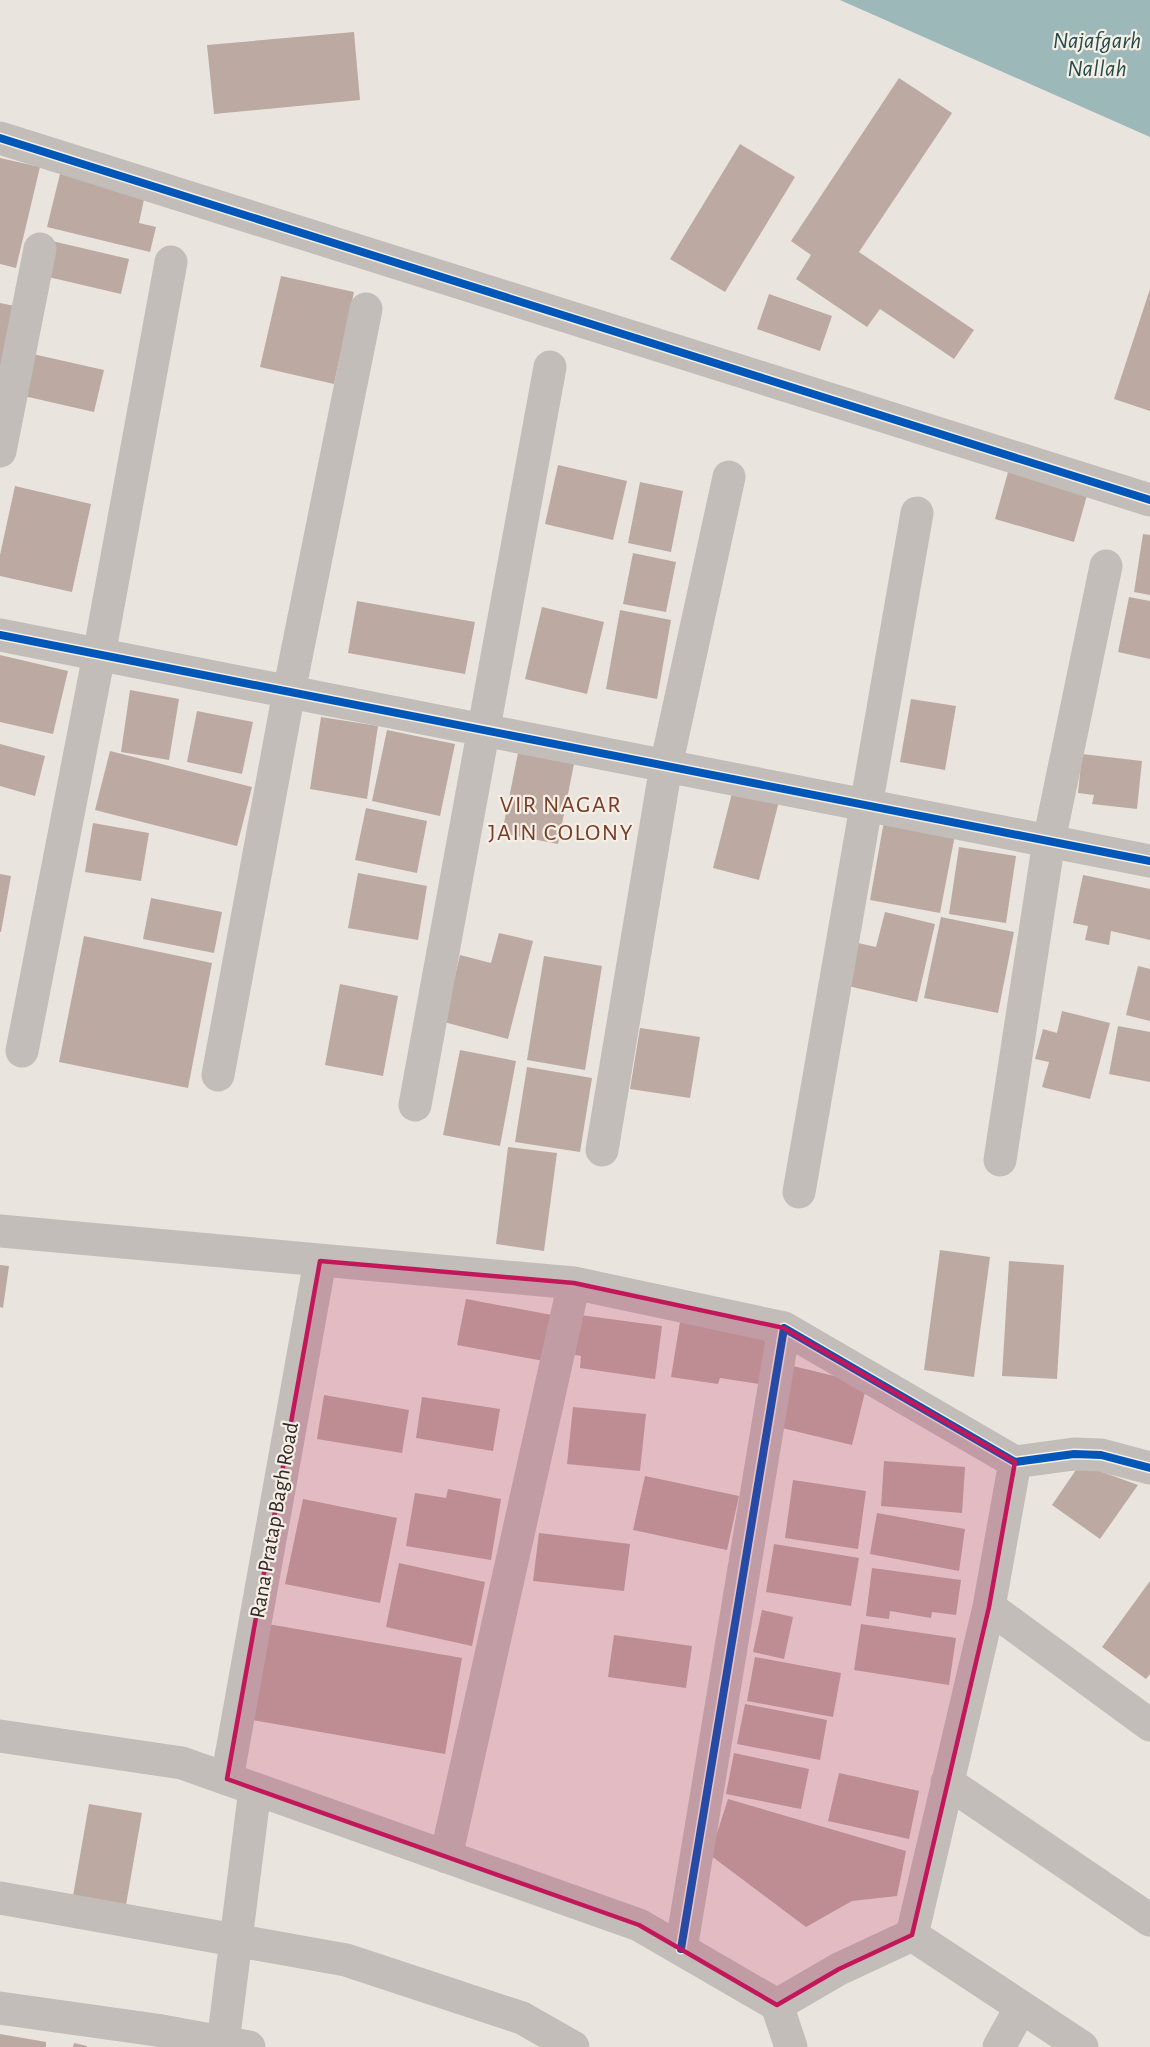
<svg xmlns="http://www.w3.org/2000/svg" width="1150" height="2047" font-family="'Alegreya Sans',sans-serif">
	<rect width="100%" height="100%" fill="#eae4de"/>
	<path fill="#9db8b8" d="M 840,0 L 1150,0 L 1150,137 Z"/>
	<path fill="#bcaaa2" d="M 354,32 L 360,100 L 214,114 L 207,45 Z
		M 899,78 L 952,113 L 859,252 L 974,330 L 954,359 L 880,309 L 867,327 L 796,279 L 811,255 L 791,241 Z
		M 740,144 L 795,177 L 725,292 L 670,259 Z
		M 0,158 L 40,167 L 16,268 L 0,264 Z
		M 61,170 L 146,190 L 139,223 L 156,227 L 150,252 L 47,227 Z
		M 52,241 L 129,259 L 121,294 L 44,276 Z
		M 281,276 L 354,292 L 334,384 L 260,367 Z
		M 1150,289 L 1150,411 L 1114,399 Z
		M 769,294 L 832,316 L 820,351 L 757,329 Z
		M 0,303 L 25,308 L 0,429 Z
		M 24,352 L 104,370 L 94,412 L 15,394 Z
		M 558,465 L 627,481 L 613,540 L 545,524 Z
		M 1010,465 L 1089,488 L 1074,542 L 995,519 Z
		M 640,482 L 683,491 L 671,552 L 628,543 Z
		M 15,486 L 91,504 L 72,592 L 0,576 L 0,555 Z
		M 1143,534 L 1150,535 L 1150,595 L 1134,592 Z
		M 633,553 L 676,562 L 666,612 L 623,604 Z
		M 1129,597 L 1150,601 L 1150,659 L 1118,652 Z
		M 357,601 L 475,622 L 465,674 L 348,653 Z
		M 542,607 L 604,622 L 587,694 L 525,679 Z
		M 620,610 L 671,620 L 657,699 L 606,689 Z
		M 0,655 L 68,671 L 53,734 L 0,722 Z
		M 130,690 L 179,699 L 169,760 L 121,752 Z
		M 911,699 L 956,706 L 945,770 L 900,762 Z
		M 197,711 L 253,722 L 242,774 L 187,762 Z
		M 321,717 L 378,726 L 367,799 L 310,789 Z
		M 387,730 L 455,744 L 440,816 L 372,801 Z
		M 0,744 L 45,756 L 35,796 L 0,786 Z
		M 110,751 L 252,787 L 237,846 L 95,810 Z
		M 518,753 L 574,764 L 558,844 L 502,833 Z
		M 1082,754 L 1142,761 L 1137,809 L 1092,804 L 1094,795 L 1078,793 Z
		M 733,789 L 779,801 L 759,880 L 713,868 Z
		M 366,808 L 427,821 L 417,873 L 355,860 Z
		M 884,821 L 955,835 L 940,913 L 870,900 Z
		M 93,823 L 149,833 L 141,881 L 85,872 Z
		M 959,847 L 1016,856 L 1006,923 L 949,914 Z
		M 358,873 L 427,886 L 418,940 L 348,928 Z
		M 0,874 L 11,876 L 1,932 L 0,932 Z
		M 1083,875 L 1150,889 L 1150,940 L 1111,931 L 1109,945 L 1085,940 L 1088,926 L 1073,923 Z
		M 151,898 L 222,912 L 214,953 L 143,939 Z
		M 885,912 L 935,924 L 917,1002 L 848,986 L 858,943 L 876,947 Z
		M 941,917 L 1014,932 L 998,1013 L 924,998 Z
		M 499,933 L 533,941 L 508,1039 L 444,1022 L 460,955 L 491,963 Z
		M 84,936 L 212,963 L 188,1088 L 59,1062 Z
		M 544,956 L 602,966 L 585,1070 L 527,1060 Z
		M 1138,966 L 1150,969 L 1150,1021 L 1126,1015 Z
		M 340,984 L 398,996 L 383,1076 L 325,1065 Z
		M 1062,1011 L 1110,1023 L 1090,1099 L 1042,1087 L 1049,1062 L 1035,1059 L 1043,1029 L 1057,1033 Z
		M 1118,1026 L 1150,1032 L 1150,1082 L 1109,1074 Z
		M 640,1028 L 700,1037 L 690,1098 L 630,1089 Z
		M 460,1050 L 516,1061 L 500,1146 L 443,1135 Z
		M 527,1067 L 592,1078 L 580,1152 L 515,1142 Z
		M 508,1147 L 557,1153 L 544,1251 L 496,1244 Z
		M 940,1250 L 990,1257 L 974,1377 L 924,1370 Z
		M 1009,1261 L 1064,1265 L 1057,1379 L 1002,1376 Z
		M 0,1265 L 9,1266 L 3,1308 L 0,1307 Z
		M 466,1299 L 552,1315 L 544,1361 L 457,1345 Z
		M 580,1315 L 662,1326 L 655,1379 L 580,1368 L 581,1356 L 575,1355 Z
		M 680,1322 L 774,1337 L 766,1385 L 720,1378 L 718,1384 L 671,1377 Z
		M 793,1366 L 867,1384 L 852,1445 L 778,1427 Z
		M 324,1395 L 409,1410 L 402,1453 L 317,1439 Z
		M 422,1397 L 500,1409 L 493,1451 L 416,1438 Z
		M 573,1407 L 646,1414 L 640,1471 L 567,1464 Z
		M 884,1461 L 965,1467 L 962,1513 L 881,1506 Z
		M 1080,1464 L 1138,1485 L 1100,1539 L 1052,1505 Z
		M 645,1476 L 739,1496 L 727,1550 L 633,1530 Z
		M 793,1480 L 866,1491 L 858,1549 L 785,1538 Z
		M 448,1489 L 501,1499 L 491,1560 L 406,1546 L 415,1493 L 446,1498 Z
		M 303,1499 L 397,1518 L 380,1603 L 285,1584 Z
		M 877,1513 L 965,1529 L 959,1571 L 870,1554 Z
		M 539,1533 L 630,1544 L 624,1591 L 533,1581 Z
		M 774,1544 L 859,1558 L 851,1606 L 766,1592 Z
		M 399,1563 L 485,1582 L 472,1646 L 386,1627 Z
		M 872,1568 L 961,1580 L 956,1615 L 932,1612 L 931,1618 L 890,1611 L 889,1619 L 866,1616 Z
		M 1150,1581 L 1150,1674 L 1146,1679 L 1102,1647 Z
		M 762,1610 L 793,1617 L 784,1659 L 753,1652 Z
		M 268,1624 L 462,1658 L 445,1754 L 252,1720 Z
		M 861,1624 L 956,1638 L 949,1685 L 854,1670 Z
		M 614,1635 L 692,1646 L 686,1688 L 608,1677 Z
		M 755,1657 L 841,1673 L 833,1717 L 747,1701 Z
		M 745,1704 L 827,1720 L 820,1760 L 737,1744 Z
		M 734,1753 L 809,1769 L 801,1809 L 726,1794 Z
		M 839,1773 L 919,1791 L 909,1839 L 828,1821 Z
		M 728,1799 L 906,1851 L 897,1896 L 852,1901 L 806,1927 L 710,1855 Z
		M 89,1804 L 142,1813 L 126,1905 L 73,1896 Z
		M 0,2034 L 46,2042 L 46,2047 L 0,2047 Z
		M 74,2043 L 87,2046 L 87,2047 L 73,2047 Z"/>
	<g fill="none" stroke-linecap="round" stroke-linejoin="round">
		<path stroke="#c2bdb8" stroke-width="33" d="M 0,138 L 1150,500
			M 0,451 L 40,249
			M 0,635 L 1150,861
			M 22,1051 L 99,655 L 171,262
			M 218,1075 L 289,692 L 366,309
			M 415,1105 L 550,367
			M 602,1150 L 666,766 L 729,477
			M 1000,1160 L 1049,841 L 1106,566
			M 799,1192 L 917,513
			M 0,1231 L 574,1283
			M 989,1607 L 1150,1725
			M 0,1736 L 182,1763 L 639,1925 L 777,2005 L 791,2047
			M 227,1779 L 320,1261
			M 947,1782 L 1150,1920
			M 446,1857 L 574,1283 L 784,1328
			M 0,1898 L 346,1960 L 522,2018 L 573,2047
			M 912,1935 L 989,1607 L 1015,1462
			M 681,1949 L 784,1328 L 1015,1462 L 1074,1454 L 1101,1455 L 1150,1468
			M 777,2005 L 839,1969 L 912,1935 L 1082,2047
			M 0,2008 L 156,2030 L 249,2047
			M 223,2043 L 255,1789
			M 999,2047 L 1021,2007"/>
		<defs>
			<path id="cycleway" d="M 0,138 L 1150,500
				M 0,635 L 1150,861
				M 681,1949 L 784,1328 L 1015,1462 L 1074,1454 L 1101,1455 L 1150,1468"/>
		</defs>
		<use href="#cycleway" stroke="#f6efe6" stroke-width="11"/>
		<use href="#cycleway" stroke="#0057b8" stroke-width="8"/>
	</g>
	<path fill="#c2185b" fill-opacity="0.2" stroke="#c2185b" stroke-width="4.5" stroke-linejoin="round" d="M 320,1261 L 574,1283 L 784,1328 L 1015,1462 L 989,1607 L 912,1935 L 839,1969 L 777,2005 L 639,1925 L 227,1779 Z"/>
	<g text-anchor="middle" stroke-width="4.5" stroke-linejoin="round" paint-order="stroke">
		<g font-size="22" fill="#322a27" stroke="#f6efe6">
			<text transform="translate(273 1520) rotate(-80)" y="8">Rana Pratap Bagh Road</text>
		</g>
		<g font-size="24" font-style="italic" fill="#224b4e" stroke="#f6efe6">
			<text x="1097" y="48">Najafgarh<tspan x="1097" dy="28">Nallah</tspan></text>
		</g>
		<g font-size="24" letter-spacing="1.5" fill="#783d29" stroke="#f6efe6">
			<text x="561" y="812">VIR NAGAR<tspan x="561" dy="28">JAIN COLONY</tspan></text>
		</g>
	</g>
</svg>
